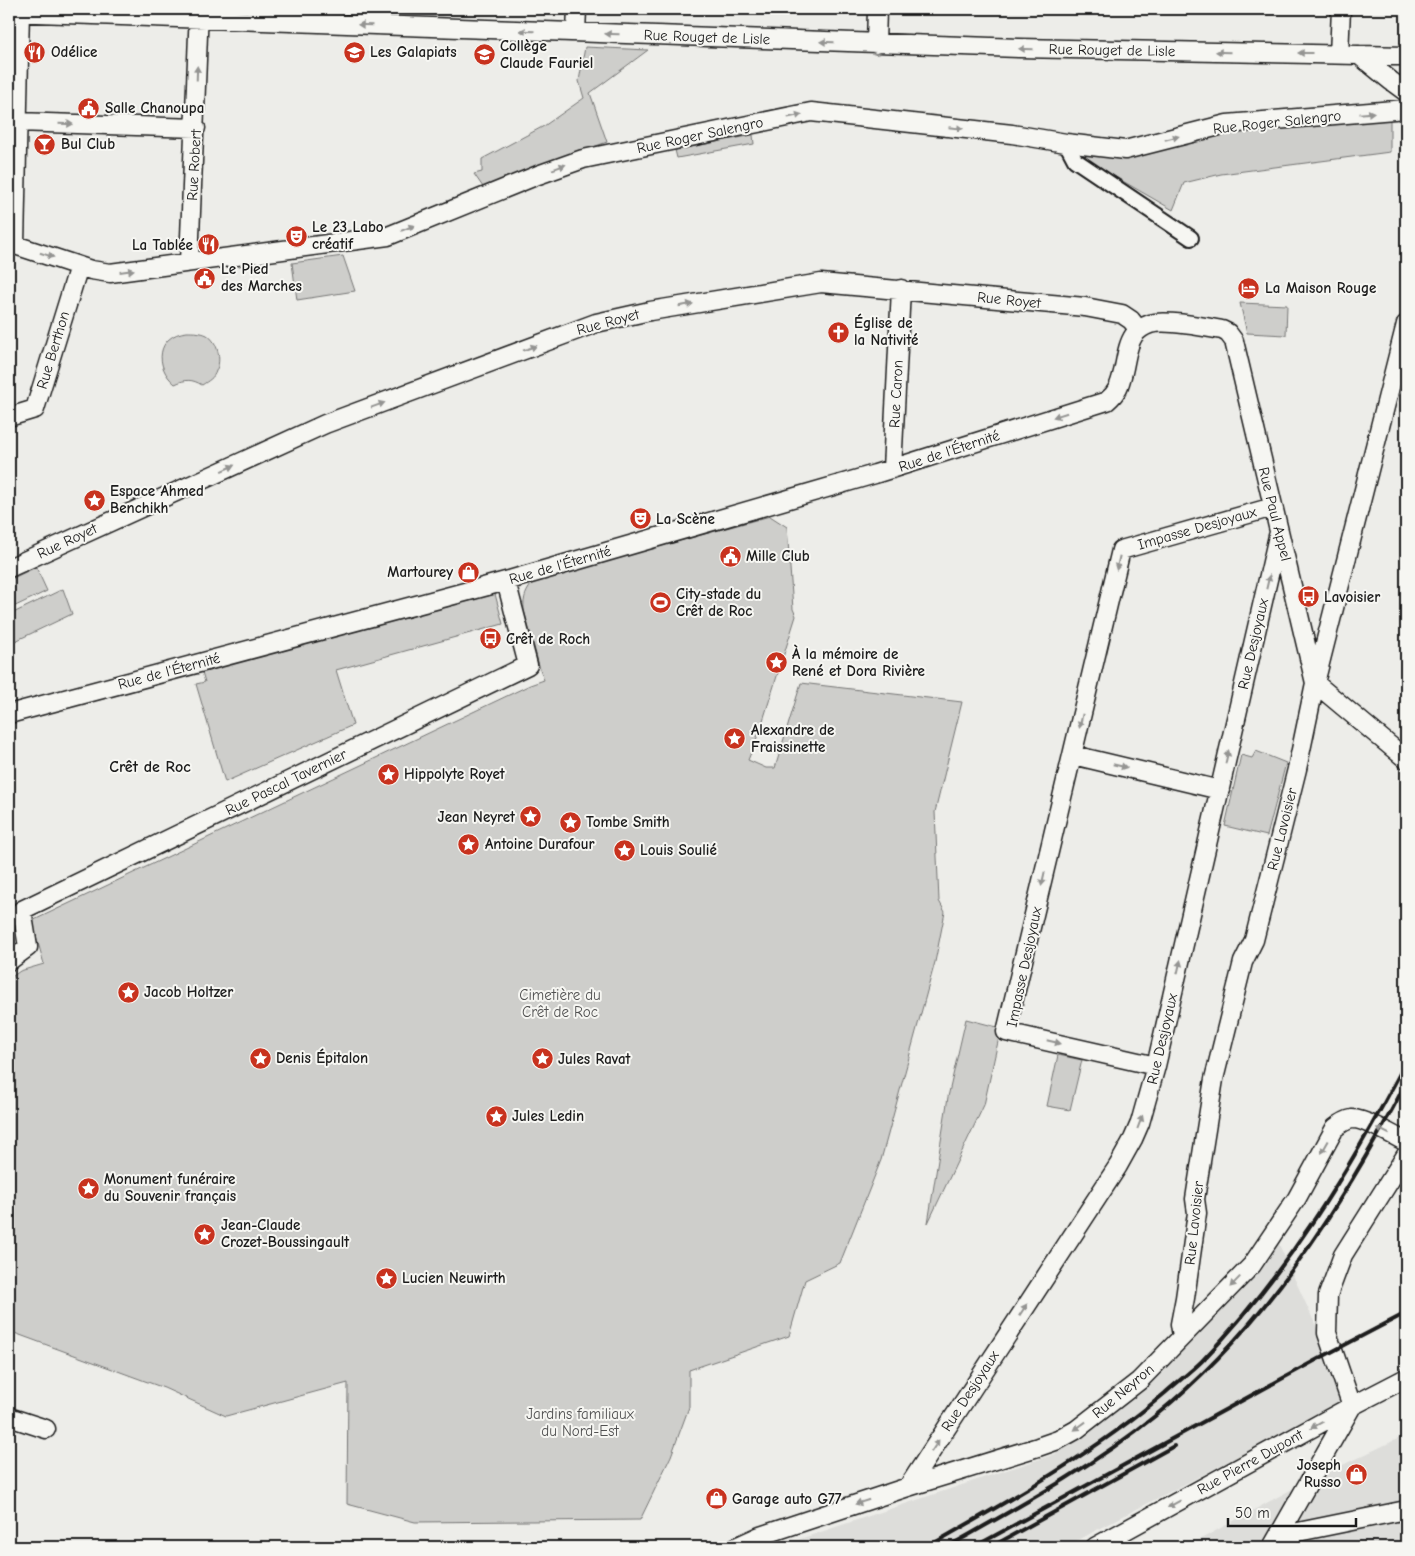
<svg xmlns="http://www.w3.org/2000/svg" width="1415" height="1556" font-family="'Comic Neue',sans-serif">
	<rect width="100%" height="100%" fill="#edede9"/>
	<filter id="ink" filterUnits="userSpaceOnUse"><feTurbulence type="fractalNoise" baseFrequency=".02" numOctaves="2"/><feDisplacementMap in="SourceGraphic" scale="10" xChannelSelector="R" yChannelSelector="G"/><feConvolveMatrix kernelMatrix="1 2 1 2 8 2 1 2 1" color-interpolation-filters="sRGB"/></filter>
	<g filter="url(#ink)">
		<path fill="#ddddda" d="M 1278,1242 L 1349,1399 L 1102,1527 L 1066,1547 L 776,1547 L 1055,1454 L 1237,1287 Z
			M 1406,1435 L 1406,1547 L 1186,1547 L 1294,1488 Z"/>
		<path fill="#cececb" stroke="#757574" d="M 585,47 L 648,50 L 590,93 L 607,142 L 483,187 L 474,174 L 482,172 L 482,159 L 544,126 L 584,98 L 579,81 Z
			M 1390,120 L 1390,152 L 1221,174 L 1184,183 L 1173,210 L 1086,160 L 1086,154 L 1196,139 L 1246,130 Z
			M 753,135 L 754,144 L 677,158 L 675,150 Z
			M 343,256 L 355,291 L 297,300 L 292,263 Z
			M 1240,303 L 1287,305 L 1286,335 L 1247,333 Z
			M 187,332 C 193,332 201,332 207,335 C 218,342 222,360 216,371 C 214,378 208,381 202,385 C 192,379 186,379 175,384 C 154,367 156,335 187,332 Z
			M 770,516 L 787,527 L 793,609 L 796,616 L 760,730 L 748,760 L 766,768 L 775,768 L 801,683 L 962,702 L 935,812 L 939,901 L 945,912 L 935,962 L 881,1160 L 840,1263 L 805,1280 L 789,1336 L 689,1370 L 689,1407 L 671,1456 L 640,1520 L 415,1522 L 347,1504 L 348,1383 L 226,1416 L 164,1388 L 9,1331 L 9,979 L 20,971 L 44,964 L 32,921 L 530,685 L 544,680 L 540,669 L 524,610 C 523,597 526,591 534,581 Z
			M 36,567 L 47,591 L 9,609 L 9,580 Z
			M 63,589 L 72,614 L 9,644 L 9,615 Z
			M 495,594 L 503,624 L 336,670 L 353,725 L 225,782 L 196,684 L 205,682 L 202,672 Z
			M 1256,751 L 1286,763 L 1267,836 L 1225,826 L 1241,755 L 1252,758 Z
			M 966,1019 L 1001,1028 L 984,1105 L 928,1223 L 948,1097 Z
			M 1058,1055 L 1082,1060 L 1070,1110 L 1047,1106 Z"/>
		<g fill="none" stroke-linecap="round" stroke-linejoin="round">
			<defs>
				<path id="pedestrian" d="M 1066,143 L 1075,160 L 1191,238"/>
				<path id="minor" d="M 9,12 L 1019,48 L 1406,56
					M 576,32 L 577,9
					M 876,44 L 877,9
					M 1339,55 L 1341,9
					M 1359,55 L 1391,81 L 1406,92
					M 17,122 L 196,128
					M 9,243 L 91,270 L 110,273 L 388,236 L 538,175 L 583,159 L 811,112 L 1012,134 L 1066,143 L 1125,150 L 1227,124 L 1406,109
					M 15,245 L 20,9
					M 189,262 L 199,9
					M 9,417 L 35,409 L 79,266
					M 892,469 L 901,289
					M 9,568 L 325,424 L 596,323 L 650,311 L 821,283 L 1085,307 L 1122,314 L 1131,320 L 1139,330
					M 1315,683 L 1406,759
					M 9,714 L 506,581 L 875,474 L 1107,401 C 1118,392 1120,384 1123,372 C 1126,360 1127,345 1134,335 C 1138,330 1144,326 1150,324 C 1165,319 1205,327 1222,330 L 1228,333 L 1234,341 L 1315,683
					M 1073,755 L 1220,790
					M 9,961 L 28,947 L 22,910 L 528,665 L 506,581
					M 1156,1066 L 1006,1032 L 1121,550 L 1273,507
					M 1182,1336 L 1180,1324 L 1185,1298 L 1197,1213 L 1195,1199 L 1214,1079 L 1243,962 L 1254,940 L 1280,837 L 1297,769 L 1315,683 L 1406,324
					M 9,1417 L 46,1429
					M 908,1487 L 1118,1166 L 1133,1139 L 1140,1123 L 1156,1066 L 1278,536
					M 1281,1533 L 1298,1532 L 1406,1510
					M 736,1547 L 760,1536 L 908,1487 L 1038,1447 L 1058,1440 L 1076,1430 L 1139,1381 L 1252,1265 L 1297,1198 L 1335,1128 C 1340,1124 1346,1120 1352,1119 C 1363,1118 1395,1136 1406,1142
					M 1095,1547 L 1352,1406 L 1406,1378
					M 1272,1547 L 1352,1406 L 1327,1333 L 1328,1295 L 1343,1255 L 1406,1155"/>
			</defs>
			<use href="#pedestrian" stroke="#1c1c1c" stroke-width="18"/>
			<use href="#minor" stroke="#1c1c1c" stroke-width="21"/>
			<use href="#pedestrian" stroke="#f6f6f2" stroke-width="14"/>
			<use href="#minor" stroke="#f6f6f2" stroke-width="18"/>
			<path stroke="#1c1c1c" stroke-width="4" d="M 927,1547 C 1010,1500 1093,1454 1165,1393 C 1177,1382 1191,1372 1202,1361 C 1287,1273 1350,1169 1406,1062
				M 947,1547 C 1018,1507 1091,1468 1155,1416 C 1264,1328 1342,1206 1406,1083
				M 974,1547 L 1318,1359 L 1406,1313
				M 991,1547 L 1174,1446"/>
		</g>
		<defs><path id="oneway-solid" d="M-6-.8H1V-3.2L6.5 0L1 3.2V.8H-6Z" transform="scale(1.25)"/></defs>
		<g fill="#949492">
			<use href="#oneway-solid" transform="translate(365 25) rotate(-178)"/>
			<use href="#oneway-solid" transform="translate(527 31) rotate(-178)"/>
			<use href="#oneway-solid" transform="translate(612 34) rotate(-178)"/>
			<use href="#oneway-solid" transform="translate(827 42) rotate(-178)"/>
			<use href="#oneway-solid" transform="translate(1026 49) rotate(-179)"/>
			<use href="#oneway-solid" transform="translate(1223 52) rotate(-179)"/>
			<use href="#oneway-solid" transform="translate(1305 53) rotate(-180)"/>
			<use href="#oneway-solid" transform="translate(197 73) rotate(-88)"/>
			<use href="#oneway-solid" transform="translate(1367 113) rotate(-5)"/>
			<use href="#oneway-solid" transform="translate(795 116) rotate(-12)"/>
			<use href="#oneway-solid" transform="translate(66 124) rotate(2)"/>
			<use href="#oneway-solid" transform="translate(956 128) rotate(6)"/>
			<use href="#oneway-solid" transform="translate(1172 138) rotate(-14)"/>
			<use href="#oneway-solid" transform="translate(559 167) rotate(-20)"/>
			<use href="#oneway-solid" transform="translate(408 228) rotate(-22)"/>
			<use href="#oneway-solid" transform="translate(47 255) rotate(18)"/>
			<use href="#oneway-solid" transform="translate(127 271) rotate(-8)"/>
			<use href="#oneway-solid" transform="translate(686 305) rotate(-9)"/>
			<use href="#oneway-solid" transform="translate(530 348) rotate(-20)"/>
			<use href="#oneway-solid" transform="translate(378 405) rotate(-20)"/>
			<use href="#oneway-solid" transform="translate(1060 415) rotate(162)"/>
			<use href="#oneway-solid" transform="translate(228 468) rotate(-24)"/>
			<use href="#oneway-solid" transform="translate(1118 563) rotate(103)"/>
			<use href="#oneway-solid" transform="translate(1268 582) rotate(-77)"/>
			<use href="#oneway-solid" transform="translate(1081 721) rotate(103)"/>
			<use href="#oneway-solid" transform="translate(1227 757) rotate(-77)"/>
			<use href="#oneway-solid" transform="translate(1120 766) rotate(13)"/>
			<use href="#oneway-solid" transform="translate(1043 879) rotate(103)"/>
			<use href="#oneway-solid" transform="translate(1179 967) rotate(-77)"/>
			<use href="#oneway-solid" transform="translate(1054 1042) rotate(13)"/>
			<use href="#oneway-solid" transform="translate(1140 1122) rotate(-69)"/>
			<use href="#oneway-solid" transform="translate(1383 1131) rotate(-154)"/>
			<use href="#oneway-solid" transform="translate(1325 1147) rotate(119)"/>
			<use href="#oneway-solid" transform="translate(1235 1282) rotate(134)"/>
			<use href="#oneway-solid" transform="translate(1023 1310) rotate(-57)"/>
			<use href="#oneway-solid" transform="translate(1317 1425) rotate(151)"/>
			<use href="#oneway-solid" transform="translate(1080 1426) rotate(144)"/>
			<use href="#oneway-solid" transform="translate(935 1446) rotate(-57)"/>
			<use href="#oneway-solid" transform="translate(862 1502) rotate(162)"/>
			<use href="#oneway-solid" transform="translate(1174 1504) rotate(151)"/>
		</g>
	</g>
	<defs>
		<symbol id="restaurant-disc" viewBox="-11 -11 22 22"><circle r="9.5" fill="#c8321e" stroke="#f6f6f2"/><path d="M-5-6h1v4h1v-4h1v4h1v-4h1v5L-1.5 .5V6h-2V.5L-5-1ZM5-6V6H3V1.5H1.5Q1.5-4 5-6Z" fill="#fff"/></symbol>
		<symbol id="school-disc" viewBox="-11 -11 22 22"><circle r="9.5" fill="#c8321e" stroke="#f6f6f2"/><path d="M0-5L7-2L0 1L-7-2ZM-4 1L0 2.5L4 1V4Q0 6-4 4Z" fill="#fff"/></symbol>
		<symbol id="civic-disc" viewBox="-11 -11 22 22"><circle r="9.5" fill="#c8321e" stroke="#f6f6f2"/><path d="M-.6-6.5H3V-4.5H.6V-3L4-1V1h2V6H-6V1h2V-1L-.6-3ZM-1.2 2.5V6h2.4V2.5Z" fill="#fff"/></symbol>
		<symbol id="bar-disc" viewBox="-11 -11 22 22"><circle r="9.5" fill="#c8321e" stroke="#f6f6f2"/><path d="M-6-5H6L.8 .8V4.5H3.5V6h-7V4.5H-.8V.8Z" fill="#fff"/></symbol>
		<symbol id="theatre-disc" viewBox="-11 -11 22 22"><circle r="9.5" fill="#c8321e" stroke="#f6f6f2"/><path d="M-5-5.5Q0-4 5-5.5V0Q5 5 0 6Q-5 5-5 0ZM-3.3-2.5H-1v1.5H-3.3ZM1-2.5H3.3v1.5H1ZM-2.8 1Q0 5.5 2.8 1Z" fill="#fff"/></symbol>
		<symbol id="hotel-disc" viewBox="-11 -11 22 22"><circle r="9.5" fill="#c8321e" stroke="#f6f6f2"/><path d="M-6-4.5h1.5V1H6V5H4.5V3h-9V5H-6ZM-4 0a1.8 1.8 0 1 1 3.6 0ZM.5 0V-2.5h3Q6-2.5 6 0Z" fill="#fff"/></symbol>
		<symbol id="church-disc" viewBox="-11 -11 22 22"><circle r="9.5" fill="#c8321e" stroke="#f6f6f2"/><path d="M-1.2-6h2.4v3.5h3.3v2.4h-3.3V6h-2.4V-.1h-3.3v-2.4h3.3Z" fill="#fff"/></symbol>
		<symbol id="sight-disc" viewBox="-11 -11 22 22"><circle r="9.5" fill="#c8321e" stroke="#f6f6f2"/><path d="M0-6L1.8-2.2L6-1.7L2.9 1.2L3.7 5.4L0 3.3L-3.7 5.4L-2.9 1.2L-6-1.7L-1.8-2.2Z" fill="#fff"/></symbol>
		<symbol id="shop-disc" viewBox="-11 -11 22 22"><circle r="9.5" fill="#c8321e" stroke="#f6f6f2"/><path d="M-5-2.5h2.3a2.7 3.5 0 0 1 5.4 0H5L5.5 6h-11ZM-1.5-2.5h3a1.5 2.3 0 0 0-3 0Z" fill="#fff"/></symbol>
		<symbol id="bus-disc" viewBox="-11 -11 22 22"><circle r="9.5" fill="#c8321e" stroke="#f6f6f2"/><path d="M-5-6H5V4H4V6H2V4H-2V6H-4V4H-5ZM-3.5-4V0h7V-4ZM-3.5 1.2v1.5H-2V1.2ZM2 1.2v1.5H3.5V1.2Z" fill="#fff"/></symbol>
		<symbol id="stadium-disc" viewBox="-11 -11 22 22"><circle r="9.5" fill="#c8321e" stroke="#f6f6f2"/><path d="M0-5a6.5 5 0 1 0 0 10a6.5 5 0 1 0 0-10ZM-3.5-1.8h7v3.6h-7Z" fill="#fff"/></symbol>
	</defs>
	<g fill-rule="evenodd">
		<use href="#restaurant-disc" x="22" y="40" width="25" height="25"/>
		<use href="#school-disc" x="342" y="40" width="25" height="25"/>
		<use href="#school-disc" x="472" y="42" width="25" height="25"/>
		<use href="#civic-disc" x="76" y="96" width="25" height="25"/>
		<use href="#bar-disc" x="32" y="132" width="25" height="25"/>
		<use href="#theatre-disc" x="284" y="224" width="25" height="25"/>
		<use href="#restaurant-disc" x="196" y="232" width="25" height="25"/>
		<use href="#civic-disc" x="192" y="266" width="25" height="25"/>
		<use href="#hotel-disc" x="1236" y="276" width="25" height="25"/>
		<use href="#church-disc" x="826" y="320" width="25" height="25"/>
		<use href="#sight-disc" x="82" y="488" width="25" height="25"/>
		<use href="#theatre-disc" x="628" y="506" width="25" height="25"/>
		<use href="#civic-disc" x="718" y="544" width="25" height="25"/>
		<use href="#shop-disc" x="456" y="560" width="25" height="25"/>
		<use href="#bus-disc" x="1296" y="584" width="25" height="25"/>
		<use href="#stadium-disc" x="648" y="590" width="25" height="25"/>
		<use href="#bus-disc" x="478" y="626" width="25" height="25"/>
		<use href="#sight-disc" x="764" y="650" width="25" height="25"/>
		<use href="#sight-disc" x="722" y="726" width="25" height="25"/>
		<use href="#sight-disc" x="376" y="762" width="25" height="25"/>
		<use href="#sight-disc" x="518" y="804" width="25" height="25"/>
		<use href="#sight-disc" x="558" y="810" width="25" height="25"/>
		<use href="#sight-disc" x="456" y="832" width="25" height="25"/>
		<use href="#sight-disc" x="612" y="838" width="25" height="25"/>
		<use href="#sight-disc" x="116" y="980" width="25" height="25"/>
		<use href="#sight-disc" x="248" y="1046" width="25" height="25"/>
		<use href="#sight-disc" x="530" y="1046" width="25" height="25"/>
		<use href="#sight-disc" x="484" y="1104" width="25" height="25"/>
		<use href="#sight-disc" x="76" y="1176" width="25" height="25"/>
		<use href="#sight-disc" x="192" y="1222" width="25" height="25"/>
		<use href="#sight-disc" x="374" y="1266" width="25" height="25"/>
		<use href="#shop-disc" x="1344" y="1462" width="25" height="25"/>
		<use href="#shop-disc" x="704" y="1486" width="25" height="25"/>
	</g>
	<g text-anchor="middle" stroke-width="4" stroke-linejoin="round" paint-order="stroke">
		<g font-size="15" fill="#1c1c1c" stroke="#f6f6f2">
			<text transform="translate(707 37) rotate(2)" y="5">Rue Rouget de Lisle</text>
			<text transform="translate(1112 50) rotate(1)" y="5">Rue Rouget de Lisle</text>
			<text transform="translate(1277 122) rotate(-6)" y="5">Rue Roger Salengro</text>
			<text transform="translate(700 135) rotate(-12)" y="5">Rue Roger Salengro</text>
			<text transform="translate(194 165) rotate(-87)" y="5">Rue Robert</text>
			<text transform="translate(1009 300) rotate(6)" y="5">Rue Royet</text>
			<text transform="translate(608 322) rotate(-15)" y="5">Rue Royet</text>
			<text transform="translate(53 350) rotate(-73)" y="5">Rue Berthon</text>
			<text transform="translate(896 394) rotate(-87)" y="5">Rue Caron</text>
			<text transform="translate(949 451) rotate(-18)" y="5">Rue de l'Éternité</text>
			<text transform="translate(1275 514) rotate(76)" y="5">Rue Paul Appel</text>
			<text transform="translate(1197 528) rotate(-16)" y="5">Impasse Desjoyaux</text>
			<text transform="translate(67 541) rotate(-25)" y="5">Rue Royet</text>
			<text transform="translate(560 565) rotate(-16)" y="5">Rue de l'Éternité</text>
			<text transform="translate(1253 644) rotate(-77)" y="5">Rue Desjoyaux</text>
			<text transform="translate(169 671) rotate(-15)" y="5">Rue de l'Éternité</text>
			<text transform="translate(286 782) rotate(-26)" y="5">Rue Pascal Tavernier</text>
			<text transform="translate(1282 829) rotate(-76)" y="5">Rue Lavoisier</text>
			<text transform="translate(1024 967) rotate(-78)" y="5">Impasse Desjoyaux</text>
			<text transform="translate(1162 1039) rotate(-77)" y="5">Rue Desjoyaux</text>
			<text transform="translate(1194 1223) rotate(-84)" y="5">Rue Lavoisier</text>
			<text transform="translate(970 1391) rotate(-57)" y="5">Rue Desjoyaux</text>
			<text transform="translate(1123 1391) rotate(-40)" y="5">Rue Neyron</text>
			<text transform="translate(1250 1462) rotate(-29)" y="5">Rue Pierre Dupont</text>
		</g>
		<g font-size="15" font-weight="bold" fill="#1c1c1c" stroke="#f6f6f2" text-anchor="start">
			<text x="500" y="51">Collège<tspan x="500" dy="17">Claude Fauriel</tspan></text>
			<text x="51" y="57">Odélice</text>
			<text x="370" y="57">Les Galapiats</text>
			<text x="105" y="113">Salle Chanoupa</text>
			<text x="61" y="149">Bul Club</text>
			<text x="312" y="232">Le 23 Labo<tspan x="312" dy="17">créatif</tspan></text>
			<text x="193" y="250" text-anchor="end">La Tablée</text>
			<text x="221" y="274">Le Pied<tspan x="221" dy="17">des Marches</tspan></text>
			<text x="1265" y="293">La Maison Rouge</text>
			<text x="854" y="328">Église de<tspan x="854" dy="17">la Nativité</tspan></text>
			<text x="110" y="496">Espace Ahmed<tspan x="110" dy="17">Benchikh</tspan></text>
			<text x="656" y="524">La Scène</text>
			<text x="746" y="561">Mille Club</text>
			<text x="453" y="577" text-anchor="end">Martourey</text>
			<text x="676" y="599">City-stade du<tspan x="676" dy="17">Crêt de Roc</tspan></text>
			<text x="1324" y="602">Lavoisier</text>
			<text x="506" y="644">Crêt de Roch</text>
			<text x="792" y="659">À la mémoire de<tspan x="792" dy="17">René et Dora Rivière</tspan></text>
			<text x="751" y="735">Alexandre de<tspan x="751" dy="17">Fraissinette</tspan></text>
			<text x="404" y="779">Hippolyte Royet</text>
			<text x="515" y="822" text-anchor="end">Jean Neyret</text>
			<text x="586" y="827">Tombe Smith</text>
			<text x="485" y="849">Antoine Durafour</text>
			<text x="640" y="855">Louis Soulié</text>
			<text x="144" y="997">Jacob Holtzer</text>
			<text x="276" y="1063">Denis Épitalon</text>
			<text x="558" y="1064">Jules Ravat</text>
			<text x="512" y="1121">Jules Ledin</text>
			<text x="104" y="1184">Monument funéraire<tspan x="104" dy="17">du Souvenir français</tspan></text>
			<text x="221" y="1230">Jean-Claude<tspan x="221" dy="17">Crozet-Boussingault</tspan></text>
			<text x="402" y="1283">Lucien Neuwirth</text>
			<text x="1341" y="1470" text-anchor="end">Joseph<tspan x="1341" dy="17">Russo</tspan></text>
			<text x="732" y="1504">Garage auto G77</text>
		</g>
		<g font-size="15" fill="#515151" stroke="#f6f6f2">
			<text x="560" y="1000">Cimetière du<tspan x="560" dy="17">Crêt de Roc</tspan></text>
			<text x="580" y="1419">Jardins familiaux<tspan x="580" dy="17">du Nord-Est</tspan></text>
		</g>
		<g font-size="16" font-weight="bold" fill="#1c1c1c" stroke="#f6f6f2">
			<text x="150" y="772">Crêt de Roc</text>
		</g>
	</g>
	<rect width="1415" height="1556" fill="none" stroke="#f6f6f2" stroke-width="30"/>
	<rect x="15" y="15" width="1385" height="1526" fill="none" stroke="#1c1c1c" stroke-width="2" filter="url(#ink)"/>
	<path d="M1228 1518v8h128v-8" fill="none" stroke="#1c1c1c" stroke-width="2.5"/>
	<text x="1235" y="1518" font-size="15" fill="#1c1c1c" stroke="#f6f6f2" stroke-width="4" paint-order="stroke">50 m</text>
</svg>
